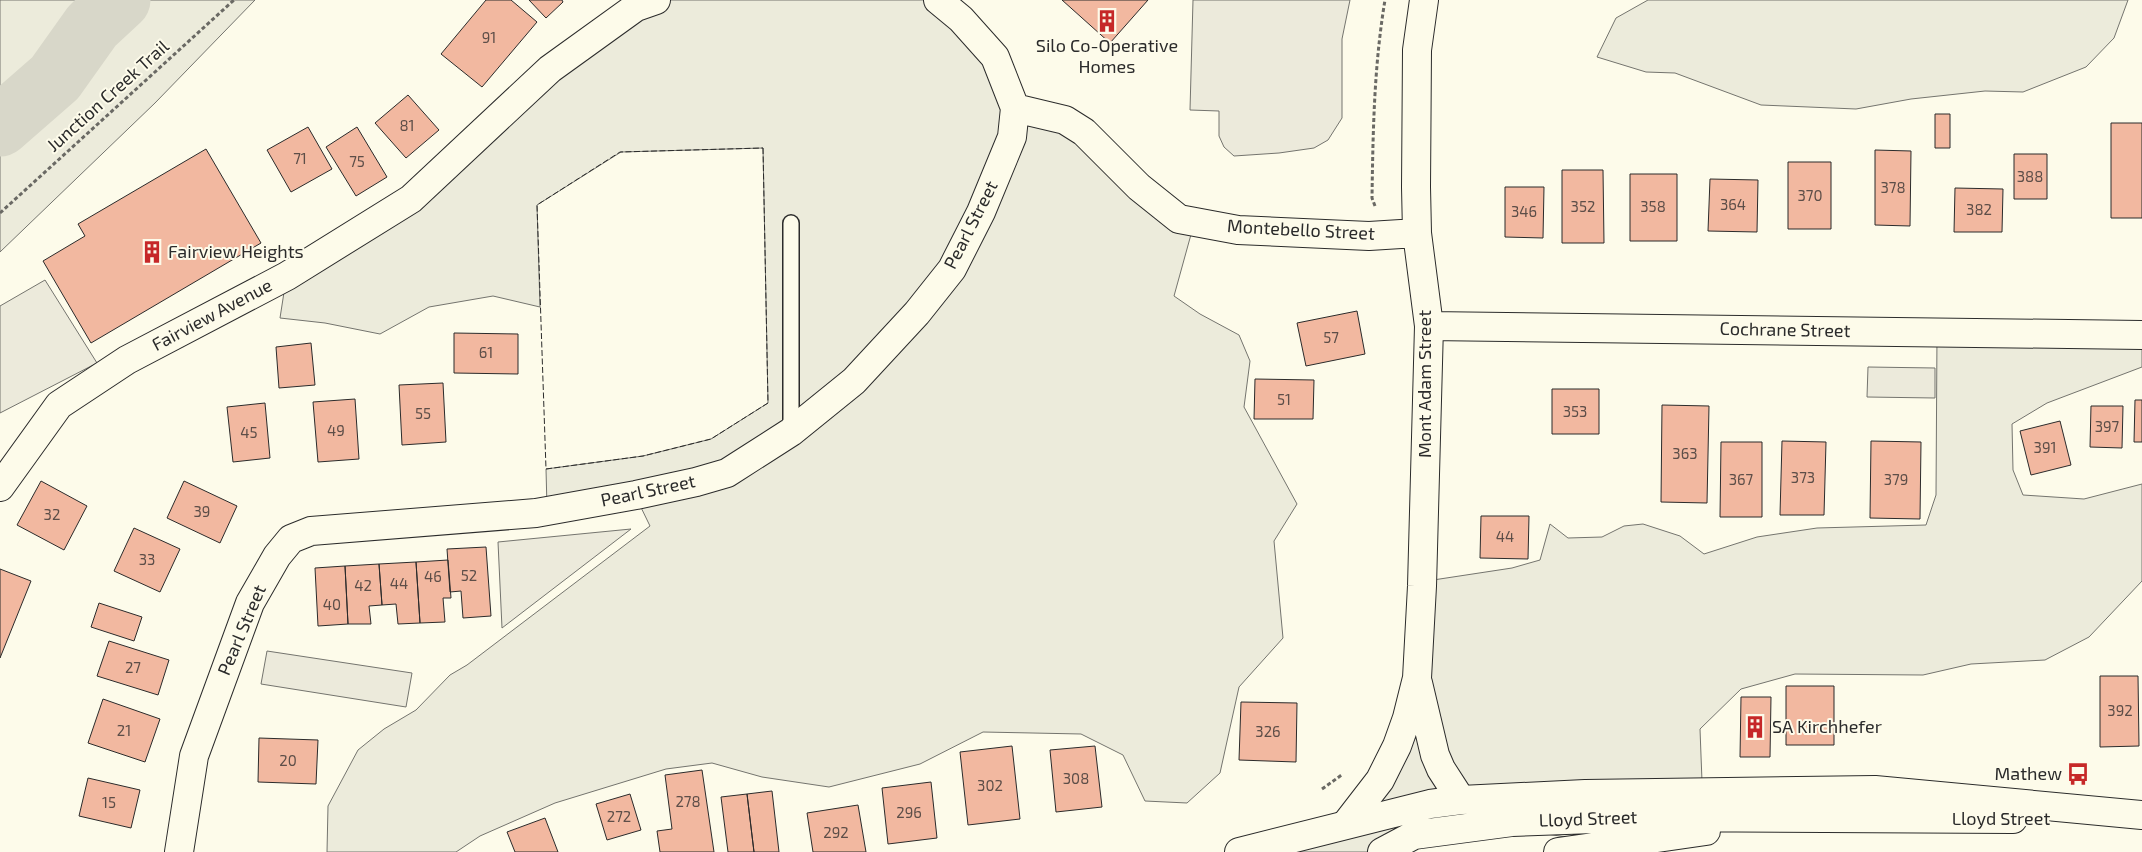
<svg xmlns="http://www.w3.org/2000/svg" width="2142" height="852" font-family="'Exo 2',sans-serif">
	<rect width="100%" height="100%" fill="#fdfbea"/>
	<path fill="#ecebdb" stroke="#74746e" d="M 0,0 L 255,0 L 155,103 L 0,252 Z
		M 651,0 L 942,0 L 1017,106 L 1067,118 L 1195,220 L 1174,296 L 1200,314 L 1239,335 L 1250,361 L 1244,407 L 1297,504 L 1274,541 L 1283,638 L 1239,687 L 1220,773 L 1187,803 L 1145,801 L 1123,755 L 1081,734 L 983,732 L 920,764 L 829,787 L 762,777 L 712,763 L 666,769 L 555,803 L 480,836 L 456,852 L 327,852 L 328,806 L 358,750 L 384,729 L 416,710 L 450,675 L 467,665 L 650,526 L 634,493 L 547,508 L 546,469 L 643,456 L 711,439 L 768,403 L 763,148 L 621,152 L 537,205 L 540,307 L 493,296 L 429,307 L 380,334 L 325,323 L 280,318 L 287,273 L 409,198 Z
		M 1648,0 L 2128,0 L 2114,38 L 2086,67 L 2023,92 L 1985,91 L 1911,99 L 1856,109 L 1761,105 L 1675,73 L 1646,72 L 1597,57 L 1616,18 Z
		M 1937,334 L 2142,337 L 2142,367 L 2047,403 L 2012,424 L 2013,470 L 2023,495 L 2084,499 L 2142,484 L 2142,581 L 2089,637 L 2045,660 L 1971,664 L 1923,675 L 1795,674 L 1741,689 L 1700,729 L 1704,834 L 1577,839 L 1500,826 L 1401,852 L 1283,852 L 1341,836 L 1394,745 L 1420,582 L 1512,568 L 1540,560 L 1550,524 L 1568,538 L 1602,537 L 1624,526 L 1643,524 L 1680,536 L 1704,554 L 1757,537 L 1817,528 L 1926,525 L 1936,495 Z"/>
	<path fill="#eceadb" stroke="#74746e" d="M 1193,0 L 1350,0 L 1342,39 L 1342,118 L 1328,140 L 1314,148 L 1279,153 L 1234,156 L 1224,147 L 1219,136 L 1219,111 L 1190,110 Z
		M 45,280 L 97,363 L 0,413 L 0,306 Z
		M 1868,367 L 1935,368 L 1935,398 L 1867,397 Z
		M 631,529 L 502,628 L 498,542 Z
		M 267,651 L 412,673 L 406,707 L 261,684 Z"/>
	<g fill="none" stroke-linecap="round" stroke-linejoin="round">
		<path stroke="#d8d7c9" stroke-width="61" d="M 0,126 L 55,78 L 92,26 L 120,0"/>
	</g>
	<path fill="#f2b8a0" stroke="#2b2b2b" d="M 486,0 L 511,0 L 537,22 L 482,87 L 441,54 Z
		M 529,0 L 562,0 L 563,2 L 546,18 Z
		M 1062,0 L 1148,0 L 1110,43 Z
		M 408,95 L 439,130 L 406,158 L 375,123 Z
		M 1935,114 L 1950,114 L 1950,148 L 1935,148 Z
		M 2111,123 L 2142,123 L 2142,218 L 2111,218 Z
		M 308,127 L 332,169 L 291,192 L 267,150 Z
		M 357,127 L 387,177 L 356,196 L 326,147 Z
		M 206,149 L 261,243 L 91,343 L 43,261 L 85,236 L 78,224 Z
		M 1875,150 L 1911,151 L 1910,226 L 1875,225 Z
		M 2014,154 L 2047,154 L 2047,199 L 2014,199 Z
		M 1788,162 L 1831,162 L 1831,229 L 1788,229 Z
		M 1562,170 L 1603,170 L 1604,243 L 1562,243 Z
		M 1630,174 L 1677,174 L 1677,241 L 1630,241 Z
		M 1710,179 L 1758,180 L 1757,232 L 1708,231 Z
		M 1505,187 L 1544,187 L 1543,238 L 1505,237 Z
		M 1955,188 L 2003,189 L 2002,232 L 1954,232 Z
		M 1357,311 L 1365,354 L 1306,366 L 1297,323 Z
		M 454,333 L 518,334 L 518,374 L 454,373 Z
		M 311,343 L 315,385 L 279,388 L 276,347 Z
		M 1255,379 L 1314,380 L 1313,419 L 1254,419 Z
		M 443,383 L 446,442 L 402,445 L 399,385 Z
		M 1552,389 L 1599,389 L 1599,434 L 1552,434 Z
		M 355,399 L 359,459 L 318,462 L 313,402 Z
		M 2135,400 L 2142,400 L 2142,442 L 2134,442 Z
		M 265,403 L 270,458 L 233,462 L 227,407 Z
		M 1662,405 L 1709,406 L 1707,503 L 1661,502 Z
		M 2091,406 L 2123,406 L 2122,448 L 2090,447 Z
		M 2060,421 L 2071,465 L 2031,475 L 2020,431 Z
		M 1782,441 L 1826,442 L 1824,515 L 1780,515 Z
		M 1871,441 L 1921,442 L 1920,519 L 1870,518 Z
		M 1721,442 L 1762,442 L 1762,517 L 1720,517 Z
		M 41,481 L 87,506 L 64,550 L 17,525 Z
		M 184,481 L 237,506 L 220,543 L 167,518 Z
		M 1481,516 L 1529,516 L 1528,559 L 1480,558 Z
		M 134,528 L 180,549 L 160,592 L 114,571 Z
		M 486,547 L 491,616 L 463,618 L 461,591 L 450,592 L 447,549 Z
		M 448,560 L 451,598 L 443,598 L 445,622 L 420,623 L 416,562 Z
		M 416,562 L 420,623 L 398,624 L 396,604 L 382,605 L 379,564 Z
		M 379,564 L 382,605 L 369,606 L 371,624 L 348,624 L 345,566 Z
		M 345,566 L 348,624 L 318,626 L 315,568 Z
		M 0,569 L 31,581 L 0,658 Z
		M 99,603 L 142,617 L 134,641 L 91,627 Z
		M 109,641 L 169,660 L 158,695 L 97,676 Z
		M 2100,676 L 2138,676 L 2139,746 L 2100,747 Z
		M 1786,686 L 1834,686 L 1834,745 L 1786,745 Z
		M 1741,697 L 1771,697 L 1770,757 L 1740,757 Z
		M 103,699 L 160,719 L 145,762 L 88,743 Z
		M 1241,702 L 1297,703 L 1296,762 L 1239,760 Z
		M 259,738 L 318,740 L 316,784 L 258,782 Z
		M 1012,746 L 1020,819 L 968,825 L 960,752 Z
		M 1095,746 L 1102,807 L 1056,812 L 1050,750 Z
		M 702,770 L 714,852 L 660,852 L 657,831 L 672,829 L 665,775 Z
		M 88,778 L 140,790 L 131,828 L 79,816 Z
		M 931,782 L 937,838 L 888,844 L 882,788 Z
		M 772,791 L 779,852 L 754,852 L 747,794 Z
		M 630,794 L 641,830 L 607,840 L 596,804 Z
		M 747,794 L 754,852 L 728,852 L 721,797 Z
		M 858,805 L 866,852 L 813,852 L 807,813 Z
		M 545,818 L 558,852 L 515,852 L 507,832 Z"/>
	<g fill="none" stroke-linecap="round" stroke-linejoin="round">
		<defs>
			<path id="lane" d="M 791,223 L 791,432"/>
			<path id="street" d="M 1015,108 L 1065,120 L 1084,132 L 1139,187 L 1179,219 L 1238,230 L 1369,236 L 1417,233
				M 1429,326 L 2142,335
				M 0,487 L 59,405 L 127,360 L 287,276 L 411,199 L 550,69 L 636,7 L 656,0
				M 1418,683 L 1435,755 L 1441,769 L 1461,800
				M 1346,824 L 1380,780 L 1397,746 L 1407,718 L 1417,678 L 1422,586 L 1429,326 L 1417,233 L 1416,187 L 1417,50 L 1424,0
				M 179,852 L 194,756 L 250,603 L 277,556 L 291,539 L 311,531 L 536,513 L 636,495 L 696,482 L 727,473 L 791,432 L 854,381 L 917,313 L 952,269 L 981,212 L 1012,137 L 1015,108 L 995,57 L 961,19 L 938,0"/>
			<path id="primary" d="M 1239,852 L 1430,804 L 1461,800 L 1585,794 L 1875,790 L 2142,815
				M 1382,852 L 1414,835 L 1512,822 L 1650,817 L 2013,819
				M 1558,852 L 1706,831"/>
		</defs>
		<use href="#lane" stroke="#2b2b2b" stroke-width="18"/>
		<use href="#street" stroke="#2b2b2b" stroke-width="30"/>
		<use href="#primary" stroke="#2b2b2b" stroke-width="30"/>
		<path stroke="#6a6964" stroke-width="3" stroke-dasharray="4 2.5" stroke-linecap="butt" d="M 1375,206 L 1372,198 C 1373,131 1374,66 1385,0
			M 0,213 L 234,0
			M 1322,789 L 1343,774"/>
		<use href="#lane" stroke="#fdfbea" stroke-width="15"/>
		<use href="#street" stroke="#fdfbea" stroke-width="28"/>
		<use href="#primary" stroke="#fdfbea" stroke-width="28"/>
		<path stroke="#2b2b2b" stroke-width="1" stroke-dasharray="6 2.5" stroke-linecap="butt" d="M 763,148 L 768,403 L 711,439 L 643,456 L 546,469 L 537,205 L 620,152 Z"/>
	</g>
	<defs>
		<symbol id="building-bare" viewBox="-9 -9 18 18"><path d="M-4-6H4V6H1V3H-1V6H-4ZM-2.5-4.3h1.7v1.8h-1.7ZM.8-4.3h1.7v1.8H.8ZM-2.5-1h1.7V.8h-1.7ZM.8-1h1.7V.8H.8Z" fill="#c62828" stroke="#fdfbea" stroke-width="2.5" paint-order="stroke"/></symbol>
		<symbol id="bus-bare" viewBox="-9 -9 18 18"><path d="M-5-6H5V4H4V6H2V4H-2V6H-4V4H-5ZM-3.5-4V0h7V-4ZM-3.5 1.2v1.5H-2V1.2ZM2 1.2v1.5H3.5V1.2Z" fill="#c62828" stroke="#fdfbea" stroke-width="2.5" paint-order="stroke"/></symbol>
	</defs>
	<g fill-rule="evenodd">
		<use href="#building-bare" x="1091" y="5" width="32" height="32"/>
		<use href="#building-bare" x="136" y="236" width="32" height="32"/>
		<use href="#building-bare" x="1739" y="711" width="32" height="32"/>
		<use href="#bus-bare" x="2062" y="758" width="32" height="32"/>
	</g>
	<g text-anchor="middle" stroke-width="4" stroke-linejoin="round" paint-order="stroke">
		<g font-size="15" fill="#5d4e48">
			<text x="489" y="43">91</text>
			<text x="407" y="131">81</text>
			<text x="300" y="164">71</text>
			<text x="357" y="167">75</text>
			<text x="2030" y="182">388</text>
			<text x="1893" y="193">378</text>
			<text x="1810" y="201">370</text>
			<text x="1733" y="210">364</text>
			<text x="1583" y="212">352</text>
			<text x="1653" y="212">358</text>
			<text x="1979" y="215">382</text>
			<text x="1524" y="217">346</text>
			<text x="1331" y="343">57</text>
			<text x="486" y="358">61</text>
			<text x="1284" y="405">51</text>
			<text x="1575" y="417">353</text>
			<text x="423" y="419">55</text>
			<text x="2107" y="432">397</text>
			<text x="336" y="436">49</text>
			<text x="249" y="438">45</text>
			<text x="2045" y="453">391</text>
			<text x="1685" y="459">363</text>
			<text x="1803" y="483">373</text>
			<text x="1741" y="485">367</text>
			<text x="1896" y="485">379</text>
			<text x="202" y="517">39</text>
			<text x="52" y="520">32</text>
			<text x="1505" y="542">44</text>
			<text x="147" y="565">33</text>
			<text x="469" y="581">52</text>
			<text x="433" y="582">46</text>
			<text x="399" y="589">44</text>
			<text x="363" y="591">42</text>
			<text x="332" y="610">40</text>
			<text x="133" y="673">27</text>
			<text x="2120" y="716">392</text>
			<text x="124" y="736">21</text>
			<text x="1268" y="737">326</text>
			<text x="288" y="766">20</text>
			<text x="1076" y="784">308</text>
			<text x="990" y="791">302</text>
			<text x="688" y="807">278</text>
			<text x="109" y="808">15</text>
			<text x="909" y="818">296</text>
			<text x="619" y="822">272</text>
			<text x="836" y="838">292</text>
		</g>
		<g font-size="18" fill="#2b2b2b" stroke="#fdfbea" text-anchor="start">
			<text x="1107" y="52" text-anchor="middle">Silo Co-Operative<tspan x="1107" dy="21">Homes</tspan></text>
			<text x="168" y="258">Fairview Heights</text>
			<text x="1772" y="733">SA Kirchhefer</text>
			<text x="2062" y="780" text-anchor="end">Mathew</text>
		</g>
		<g font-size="18" fill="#2b2b2b" stroke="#fdfbea">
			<text transform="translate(108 96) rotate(-42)" y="6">Junction Creek Trail</text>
			<text transform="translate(971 225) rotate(-63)" y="6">Pearl Street</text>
			<text transform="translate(1301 230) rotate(3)" y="6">Montebello Street</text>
			<text transform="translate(212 315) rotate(-28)" y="6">Fairview Avenue</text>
			<text transform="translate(1785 330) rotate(1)" y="6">Cochrane Street</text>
			<text transform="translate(1425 384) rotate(-90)" y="6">Mont Adam Street</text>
			<text transform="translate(648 491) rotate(-12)" y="6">Pearl Street</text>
			<text transform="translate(242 630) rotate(-67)" y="6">Pearl Street</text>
			<text transform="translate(1588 819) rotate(-2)" y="6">Lloyd Street</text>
			<text x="2001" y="825">Lloyd Street</text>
		</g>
	</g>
</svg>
